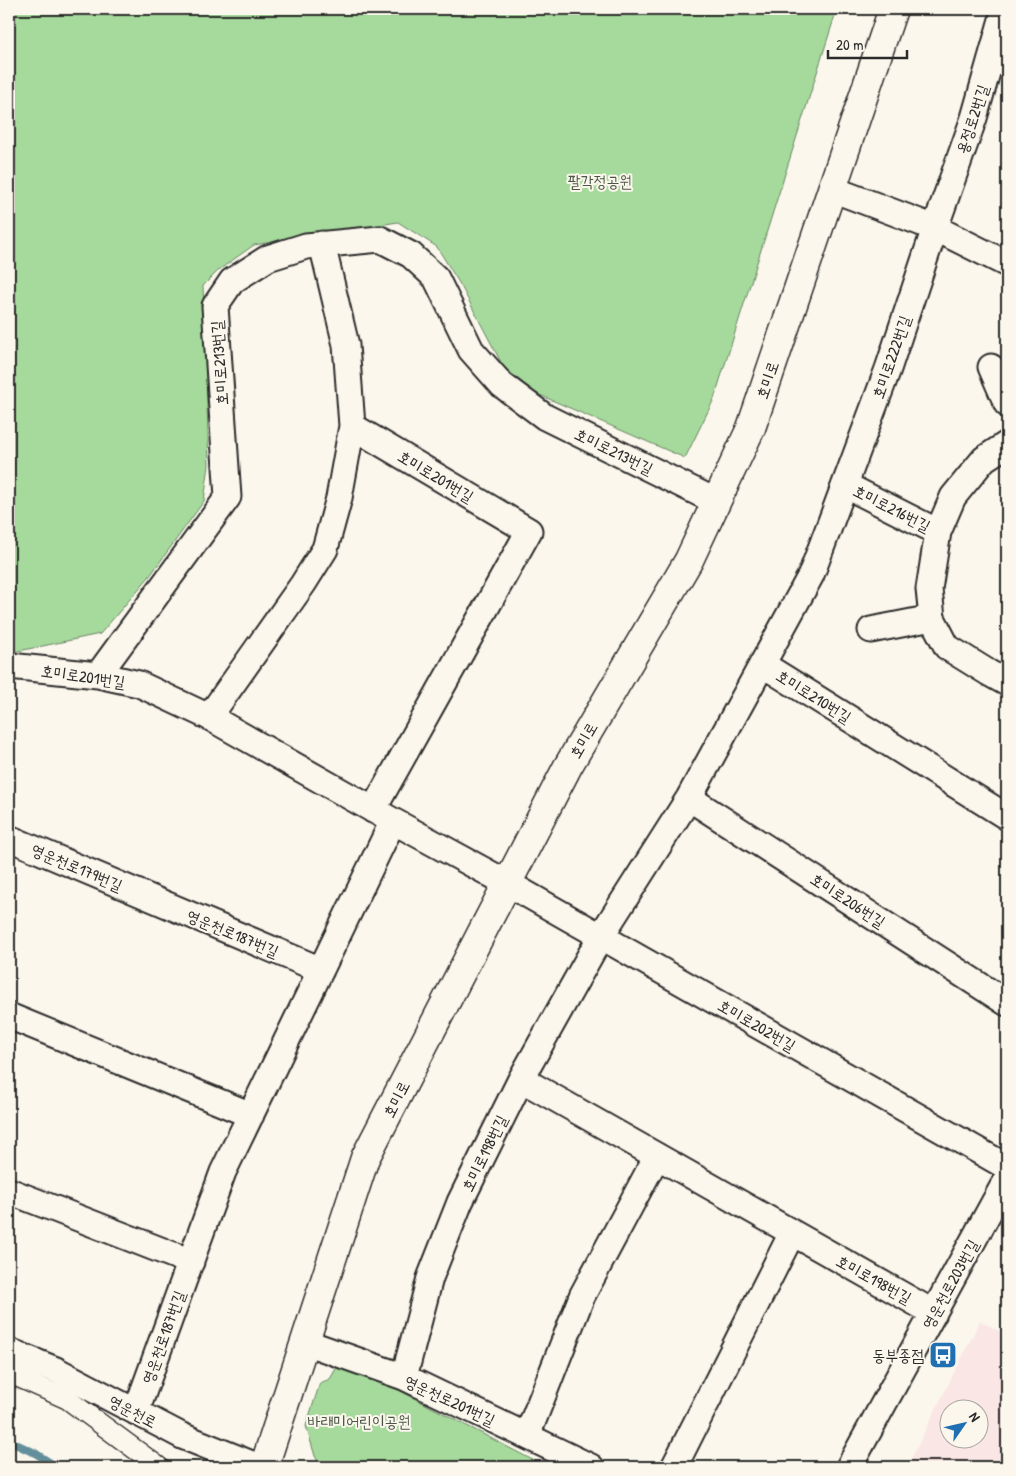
<svg xmlns="http://www.w3.org/2000/svg" width="1016" height="1476" font-family="'Patrick Hand','Poor Story',sans-serif">
	<rect width="100%" height="100%" fill="#fbf7ec"/>
	<filter id="ink" filterUnits="userSpaceOnUse"><feTurbulence type="fractalNoise" baseFrequency=".02" numOctaves="2"/><feDisplacementMap in="SourceGraphic" scale="10" xChannelSelector="R" yChannelSelector="G"/><feConvolveMatrix kernelMatrix="1 2 1 2 8 2 1 2 1" color-interpolation-filters="sRGB"/></filter>
	<g filter="url(#ink)">
		<path fill="#fae6e4" fill-rule="evenodd" d="M 980,1321 L 1007,1335 L 1007,1467 L 907,1467 ZM 948,1408 L 978,1408 L 978,1438 L 948,1438 Z"/>
		<path fill="#a6da9c" stroke="#688264" d="M 9,9 L 837,9 L 714,399 L 685,458 L 533,392 L 503,366 L 461,286 L 437,247 L 398,222 L 254,245 L 220,269 L 203,286 L 209,465 L 204,501 L 149,577 L 100,634 L 9,653 Z
			M 341,1360 L 546,1467 L 321,1467 L 315,1456 L 306,1426 L 320,1383 L 330,1379 Z"/>
		<g fill="none" stroke-linecap="round" stroke-linejoin="round">
			<path stroke="#638f9c" stroke-width="8" d="M 9,1441 L 35,1453 L 57,1467"/>
			<defs>
				<path id="pedestrian" d="M 9,1373 L 67,1399 L 159,1467"/>
				<path id="minor" d="M 832,189 L 935,228 L 1007,264
					M 991,367 L 1007,404
					M 352,426 L 529,531 L 373,810
					M 845,485 L 938,532 L 953,497 L 984,459 L 1007,444
					M 938,532 L 929,589 L 932,618 L 947,647 L 989,673 L 1007,683
					M 871,630 L 932,618
					M 762,664 L 1007,817
					M 9,666 L 98,675 L 139,684 L 209,717 L 393,821 L 507,883 L 1007,1167
					M 98,675 L 228,497 L 215,306 L 232,281 L 268,258 L 306,246 L 380,239 L 411,255 L 436,278 L 471,350 L 502,385 L 545,417 L 717,502
					M 209,717 L 303,584 L 325,549 L 339,498 L 352,426 L 346,345 L 322,244
					M 689,798 L 1007,1003
					M 9,838 L 321,970
					M 9,1016 L 251,1115
					M 521,1079 L 934,1313
					M 9,1191 L 191,1262
					M 305,1342 L 404,1377 L 591,1467
					M 9,1351 L 56,1370 L 182,1436 L 259,1467
					M 404,1377 L 430,1278 L 460,1202 L 521,1079 L 601,936 L 689,798 L 811,575 L 888,369 L 935,228 L 974,118 L 1005,9
					M 136,1412 L 223,1172 L 393,821
					M 527,1436 L 582,1296 L 657,1156
					M 674,1467 L 792,1233
					M 849,1467 L 1007,1179"/>
				<path id="tertiary" d="M 264,1467 L 365,1158 L 568,766 L 689,560 L 751,428 L 893,9"/>
			</defs>
			<use href="#pedestrian" stroke="#2b2b2b" stroke-width="22"/>
			<use href="#minor" stroke="#2b2b2b" stroke-width="29"/>
			<use href="#tertiary" stroke="#2b2b2b" stroke-width="31"/>
			<use href="#pedestrian" stroke="#fbf7ec" stroke-width="19"/>
			<use href="#minor" stroke="#fbf7ec" stroke-width="25"/>
			<use href="#tertiary" stroke="#fbf7ec" stroke-width="28"/>
		</g>
	</g>
	<defs>
		<symbol id="bus-square" viewBox="-11 -11 22 22"><rect x="-9" y="-9" width="18" height="18" rx="4" fill="#1f6fb2" stroke="#fbf7ec"/><path d="M-5-6H5V4H4V6H2V4H-2V6H-4V4H-5ZM-3.5-4V0h7V-4ZM-3.5 1.2v1.5H-2V1.2ZM2 1.2v1.5H3.5V1.2Z" fill="#fff"/></symbol>
	</defs>
	<g fill-rule="evenodd">
		<use href="#bus-square" x="927" y="1339" width="32" height="32"/>
	</g>
	<g text-anchor="middle" stroke-width="4" stroke-linejoin="round" paint-order="stroke">
		<g font-size="16" fill="#2b2b2b" stroke="#fbf7ec">
			<text transform="translate(972 119) rotate(-72)" y="6">용정로2번길</text>
			<text transform="translate(891 357) rotate(-71)" y="6">호미로222번길</text>
			<text transform="translate(219 363) rotate(-94)" y="6">호미로213번길</text>
			<text transform="translate(767 380) rotate(-71)" y="6">호미로</text>
			<text transform="translate(614 451) rotate(26)" y="6">호미로213번길</text>
			<text transform="translate(436 476) rotate(31)" y="6">호미로201번길</text>
			<text transform="translate(892 508) rotate(27)" y="6">호미로216번길</text>
			<text transform="translate(83 676) rotate(8)" y="6">호미로201번길</text>
			<text transform="translate(814 696) rotate(32)" y="6">호미로210번길</text>
			<text transform="translate(583 740) rotate(-60)" y="6">호미로</text>
			<text transform="translate(77 867) rotate(23)" y="6">영운천로179번길</text>
			<text transform="translate(848 900) rotate(33)" y="6">호미로206번길</text>
			<text transform="translate(233 933) rotate(23)" y="6">영운천로187번길</text>
			<text transform="translate(757 1025) rotate(30)" y="6">호미로202번길</text>
			<text transform="translate(396 1099) rotate(-63)" y="6">호미로</text>
			<text transform="translate(484 1153) rotate(-64)" y="6">호미로198번길</text>
			<text transform="translate(874 1279) rotate(29)" y="6">호미로198번길</text>
			<text transform="translate(950 1284) rotate(-61)" y="6">영운천로203번길</text>
			<text transform="translate(163 1337) rotate(-70)" y="6">영운천로187번길</text>
			<text transform="translate(450 1400) rotate(25)" y="6">영운천로201번길</text>
			<text transform="translate(133 1411) rotate(28)" y="6">영운천로</text>
		</g>
		<g font-size="16" fill="#4a5747" stroke="#fbf7ec">
			<text x="600" y="187">팔각정공원</text>
			<text x="359" y="1427">바래미어린이공원</text>
		</g>
		<g font-size="16" fill="#2b2b2b" stroke="#fbf7ec" text-anchor="end">
			<text x="924" y="1361">동부종점</text>
		</g>
	</g>
	<rect width="1016" height="1476" fill="none" stroke="#fbf7ec" stroke-width="30"/>
	<rect x="15" y="15" width="986" height="1446" fill="none" stroke="#2b2b2b" stroke-width="2" filter="url(#ink)"/>
	<g transform="translate(964 1424) rotate(56)"><circle r="24" fill="#fbf7ec" stroke="#a8a59f"/>
	<path d="M0-4L9 19L0 12L-9 19Z" fill="#1f6fb2"/>
	<text y="-8" font-size="14" font-weight="bold" text-anchor="middle" fill="#2b2b2b">N</text>
	</g>
	<path d="M828 50v8h79v-8" fill="none" stroke="#2b2b2b" stroke-width="2.5"/>
	<text x="836" y="50" font-size="15" fill="#2b2b2b" stroke="#fbf7ec" stroke-width="4" paint-order="stroke">20 m</text>
</svg>
